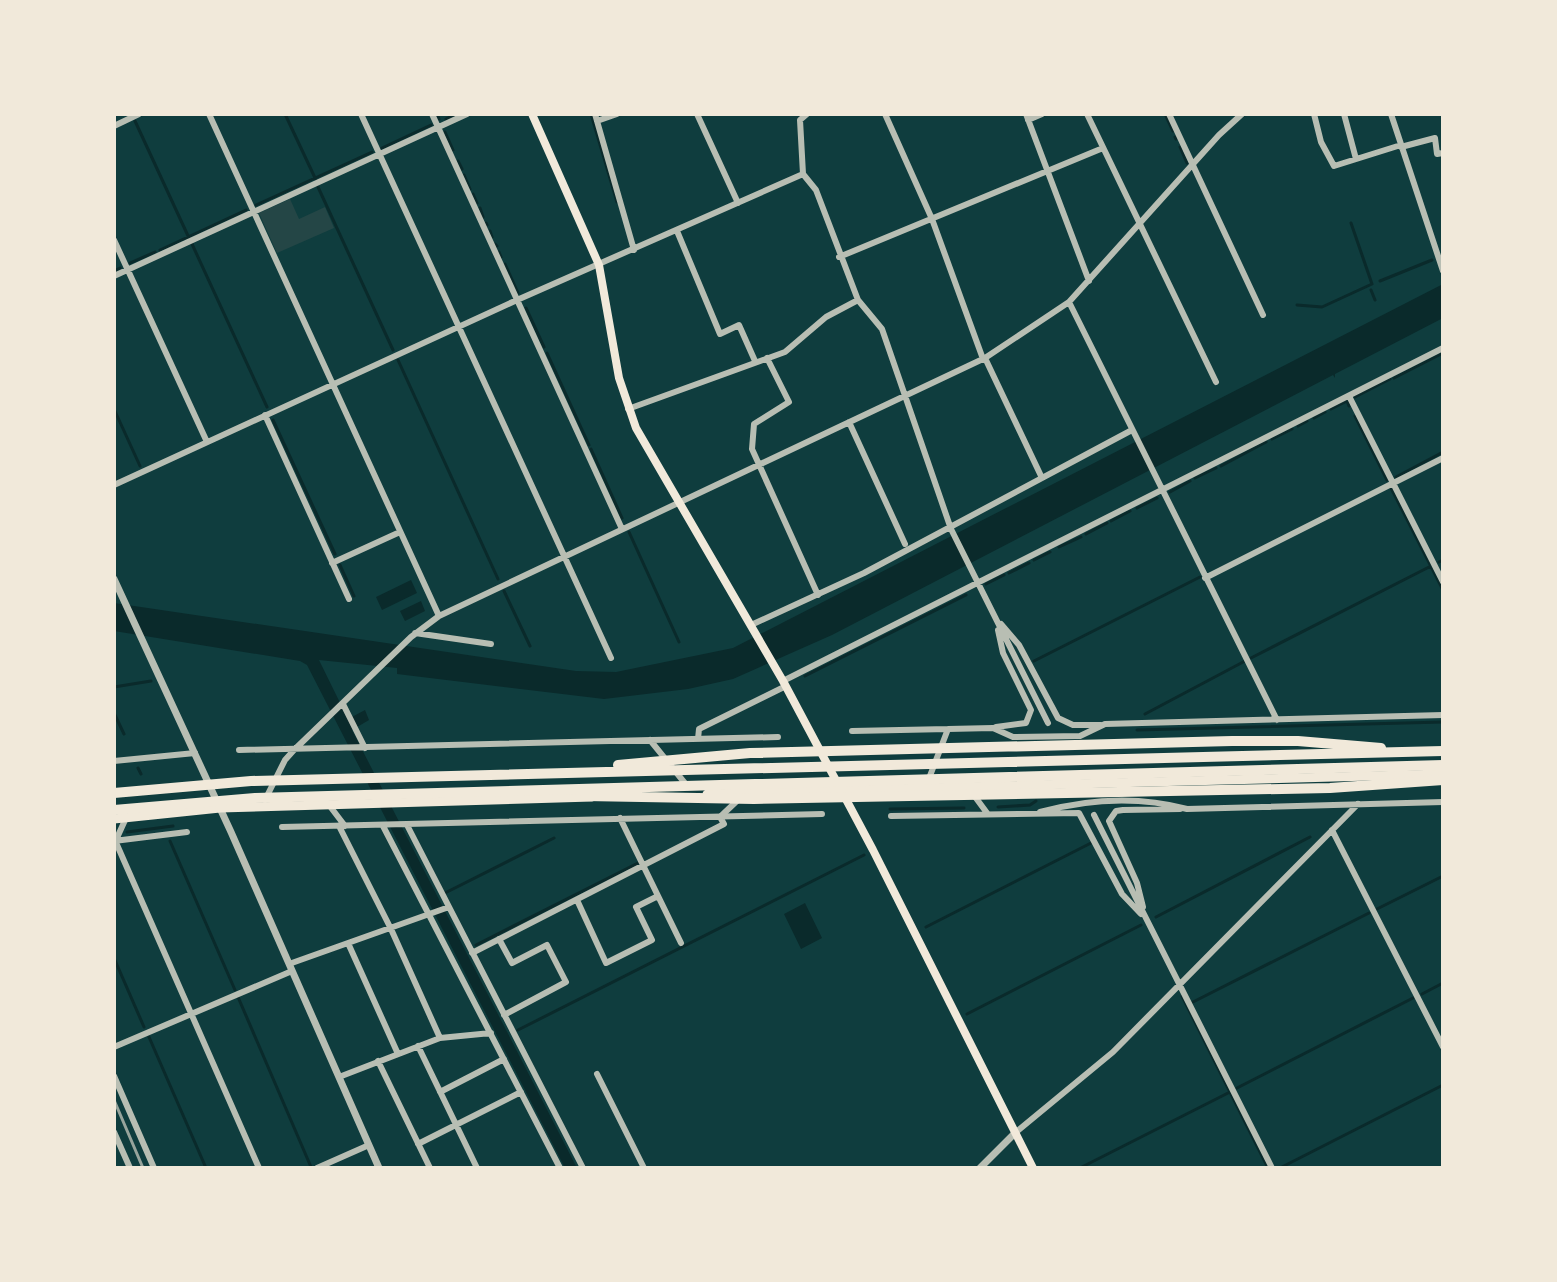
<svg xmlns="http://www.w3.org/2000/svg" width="1557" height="1282" font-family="'Archivo Narrow',sans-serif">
	<rect width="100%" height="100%" fill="#0f3d3e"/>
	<path fill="#244646" d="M 290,199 L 299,219 L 325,207 L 334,228 L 277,253 L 259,213 Z"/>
	<path fill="#0a2a2b" d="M 1443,284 L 1443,318 L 1335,374 L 1335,378 L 1333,375 L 832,635 L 733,679 L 688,689 L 604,699 L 397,674 L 397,668 L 319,660 L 348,719 L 365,710 L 369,720 L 352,730 L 577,1168 L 565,1168 L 307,665 L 300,661 L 114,631 L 114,603 L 576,671 L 616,672 L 733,648 Z
		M 411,580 L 417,593 L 382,610 L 376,597 Z
		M 421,601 L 425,611 L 405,621 L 400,611 Z
		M 805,903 L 822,938 L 801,949 L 784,914 Z"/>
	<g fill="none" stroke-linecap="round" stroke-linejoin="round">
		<path stroke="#0a2a2b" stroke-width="3" d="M 285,114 L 316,180
			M 437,114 L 439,119
			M 591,114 L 617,202
			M 1166,116 L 1173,131
			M 446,119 L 456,114
			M 135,121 L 189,238
			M 445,132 L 453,150
			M 1175,137 L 1176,139
			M 1180,147 L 1187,163
			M 382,148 L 431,125
			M 458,161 L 462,169
			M 464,175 L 470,189
			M 318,187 L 393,350
			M 473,194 L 477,203
			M 256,205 L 372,152
			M 480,208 L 483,217
			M 486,223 L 487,225
			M 490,231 L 492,237
			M 192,244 L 267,407
			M 495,244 L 497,246
			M 160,250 L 246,210
			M 499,252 L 501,257
			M 130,263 L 155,252
			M 505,264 L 518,293
			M 114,271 L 120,268
			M 1380,281 L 1432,260
			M 1371,290 L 1375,300
			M 1297,305 L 1322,307 L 1372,284 L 1351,223
			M 526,308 L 544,347
			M 547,353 L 589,445
			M 398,360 L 498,579
			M 1394,378 L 1443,353
			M 1355,397 L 1390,379
			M 114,409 L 140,466
			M 1331,409 L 1347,401 L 1349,406
			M 1355,416 L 1387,480
			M 1314,418 L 1325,412
			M 273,420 L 335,554
			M 1298,426 L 1307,421
			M 1272,439 L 1292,429
			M 591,449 L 622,518
			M 1221,466 L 1266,442
			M 1396,477 L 1443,452
			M 1195,478 L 1216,468
			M 1391,488 L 1443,590
			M 1170,492 L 1190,481
			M 1137,508 L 1157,498
			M 1111,521 L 1130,511
			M 629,532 L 679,642
			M 1086,534 L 1107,523
			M 1059,547 L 1081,537
			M 1034,560 L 1050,552
			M 1439,562 L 1443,560
			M 340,565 L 354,596
			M 1009,573 L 1029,563
			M 986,584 L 1004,575
			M 504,591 L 530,646
			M 1251,658 L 1431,566
			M 1034,661 L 1200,577
			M 805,676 L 966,595
			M 114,687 L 151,681
			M 114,713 L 124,734
			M 1145,714 L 1245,661
			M 1137,730 L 1443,722
			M 138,768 L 141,774
			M 998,807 L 1030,805 L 1036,801
			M 890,809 L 964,808
			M 127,832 L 173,826
			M 170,841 L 235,990
			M 445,893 L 554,838
			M 1377,909 L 1443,876
			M 1156,917 L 1310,837
			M 926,927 L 1093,842
			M 476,945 L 638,863
			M 114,958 L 144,1027
			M 1422,994 L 1443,983
			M 1182,996 L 1268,1168
			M 238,997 L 311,1167
			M 1193,1002 L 1369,913
			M 967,1014 L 1141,925
			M 518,1030 L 864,855
			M 149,1037 L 206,1168
			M 1237,1088 L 1413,998
			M 1080,1168 L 1230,1092
			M 1280,1168 L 1443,1085"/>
		<path stroke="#b8beb3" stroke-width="6" d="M 209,114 L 439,616
			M 361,114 L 611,658
			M 432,114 L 622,529
			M 595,114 L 634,250
			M 697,114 L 738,203
			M 807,114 L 800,120 L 803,174 L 816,190 L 858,300 L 882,329 L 951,529 L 1048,723
			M 885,114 L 932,219 L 983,359
			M 1026,114 L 1089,281
			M 1087,114 L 1216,382
			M 1169,114 L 1263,315
			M 1314,114 L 1321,142 L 1334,166 L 1401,145
			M 1344,114 L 1356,159
			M 1391,114 L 1443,271
			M 1028,120 L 1042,114
			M 597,121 L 617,114
			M 114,126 L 139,114
			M 1401,147 L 1435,138 L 1437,154 L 1443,153
			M 677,231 L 720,334 L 739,325 L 755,361
			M 114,240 L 207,442
			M 839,257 L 1103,148
			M 114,276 L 467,114
			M 1069,302 L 1277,720
			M 767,358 L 789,402 L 754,424 L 752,449 L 818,595
			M 985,358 L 1042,478
			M 1349,396 L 1443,582
			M 628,409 L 785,352 L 826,317 L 858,300
			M 265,415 L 349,599
			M 849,422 L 905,544
			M 114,485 L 517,300 L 803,174
			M 332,563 L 400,532
			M 1205,578 L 1443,458
			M 1001,624 L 1019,645 L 1058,718 L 1073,725 L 1101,725
			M 751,625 L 864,573 L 1132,430
			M 415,633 L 491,644
			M 783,681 L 1443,348
			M 343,704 L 365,748
			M 996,727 L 1026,723 L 1031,710 L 1003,653 L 998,630
			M 852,731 L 948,729
			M 698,739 L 699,729 L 786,686
			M 650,740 L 688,787
			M 239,750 L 778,737
			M 114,761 L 195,753
			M 928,781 L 948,729 L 993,728 L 1013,737 L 1080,736 L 1105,724 L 1443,715
			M 973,794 L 987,813
			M 265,800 L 285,760 L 294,750 L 411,637 L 439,616 L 985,358 L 1069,302 L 1219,135 L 1242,114
			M 329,805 L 345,826
			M 1040,812 C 1088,799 1139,796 1187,809 L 1443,802
			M 1094,815 L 1272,1168
			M 891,816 L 1079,813 L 1122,894 L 1141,914
			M 620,818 L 681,943
			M 407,825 L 583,1168
			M 339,826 L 391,929 L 440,1038
			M 383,826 L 560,1168
			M 282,827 L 822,814
			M 1332,830 L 1443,1047
			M 114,838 L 259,1168
			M 116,840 L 126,818
			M 114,841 L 187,832
			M 577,900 L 606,963 L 652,940 L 636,907 L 658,896
			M 1143,907 L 1137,883 L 1109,821 L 1116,811 L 1123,810 L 1180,809
			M 499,939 L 512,963 L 547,945 L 566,982 L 504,1015
			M 348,943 L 398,1054
			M 472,953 L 724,824 L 720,817 L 740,798
			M 289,964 L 449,907
			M 418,1046 L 477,1168
			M 114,1047 L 292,971
			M 378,1061 L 430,1168
			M 597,1074 L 644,1168
			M 114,1076 L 154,1168
			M 339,1077 L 440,1038 L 491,1033
			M 440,1092 L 504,1059
			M 114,1132 L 130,1168
			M 1015,1133 L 1113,1052 L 1358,804
			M 418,1144 L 521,1092
			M 317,1168 L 369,1145"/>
		<path stroke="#b8beb3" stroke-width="7" d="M 114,579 L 231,832 L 379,1168
			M 980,1168 L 1015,1133"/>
		<path stroke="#f1e9da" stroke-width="8" d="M 532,114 L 599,265 L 619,378 L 636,428 L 783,681 L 873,850 L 1033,1168"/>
		<path stroke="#f1e9da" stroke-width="9" d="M 707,794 L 1443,774
			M 114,819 L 220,808 L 592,797"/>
		<path stroke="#f1e9da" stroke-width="10" d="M 618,765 L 750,753 L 1232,741 L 1298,741 L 1381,748
			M 114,793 L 251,781 L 1443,751
			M 585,796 L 754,799 L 1330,788 L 1443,780
			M 114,810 L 255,798 L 1443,765"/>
		<path stroke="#97a49c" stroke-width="3" d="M 114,1100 L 143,1168"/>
	</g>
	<rect width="1557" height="1282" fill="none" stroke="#f1e9da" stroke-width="232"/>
</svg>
